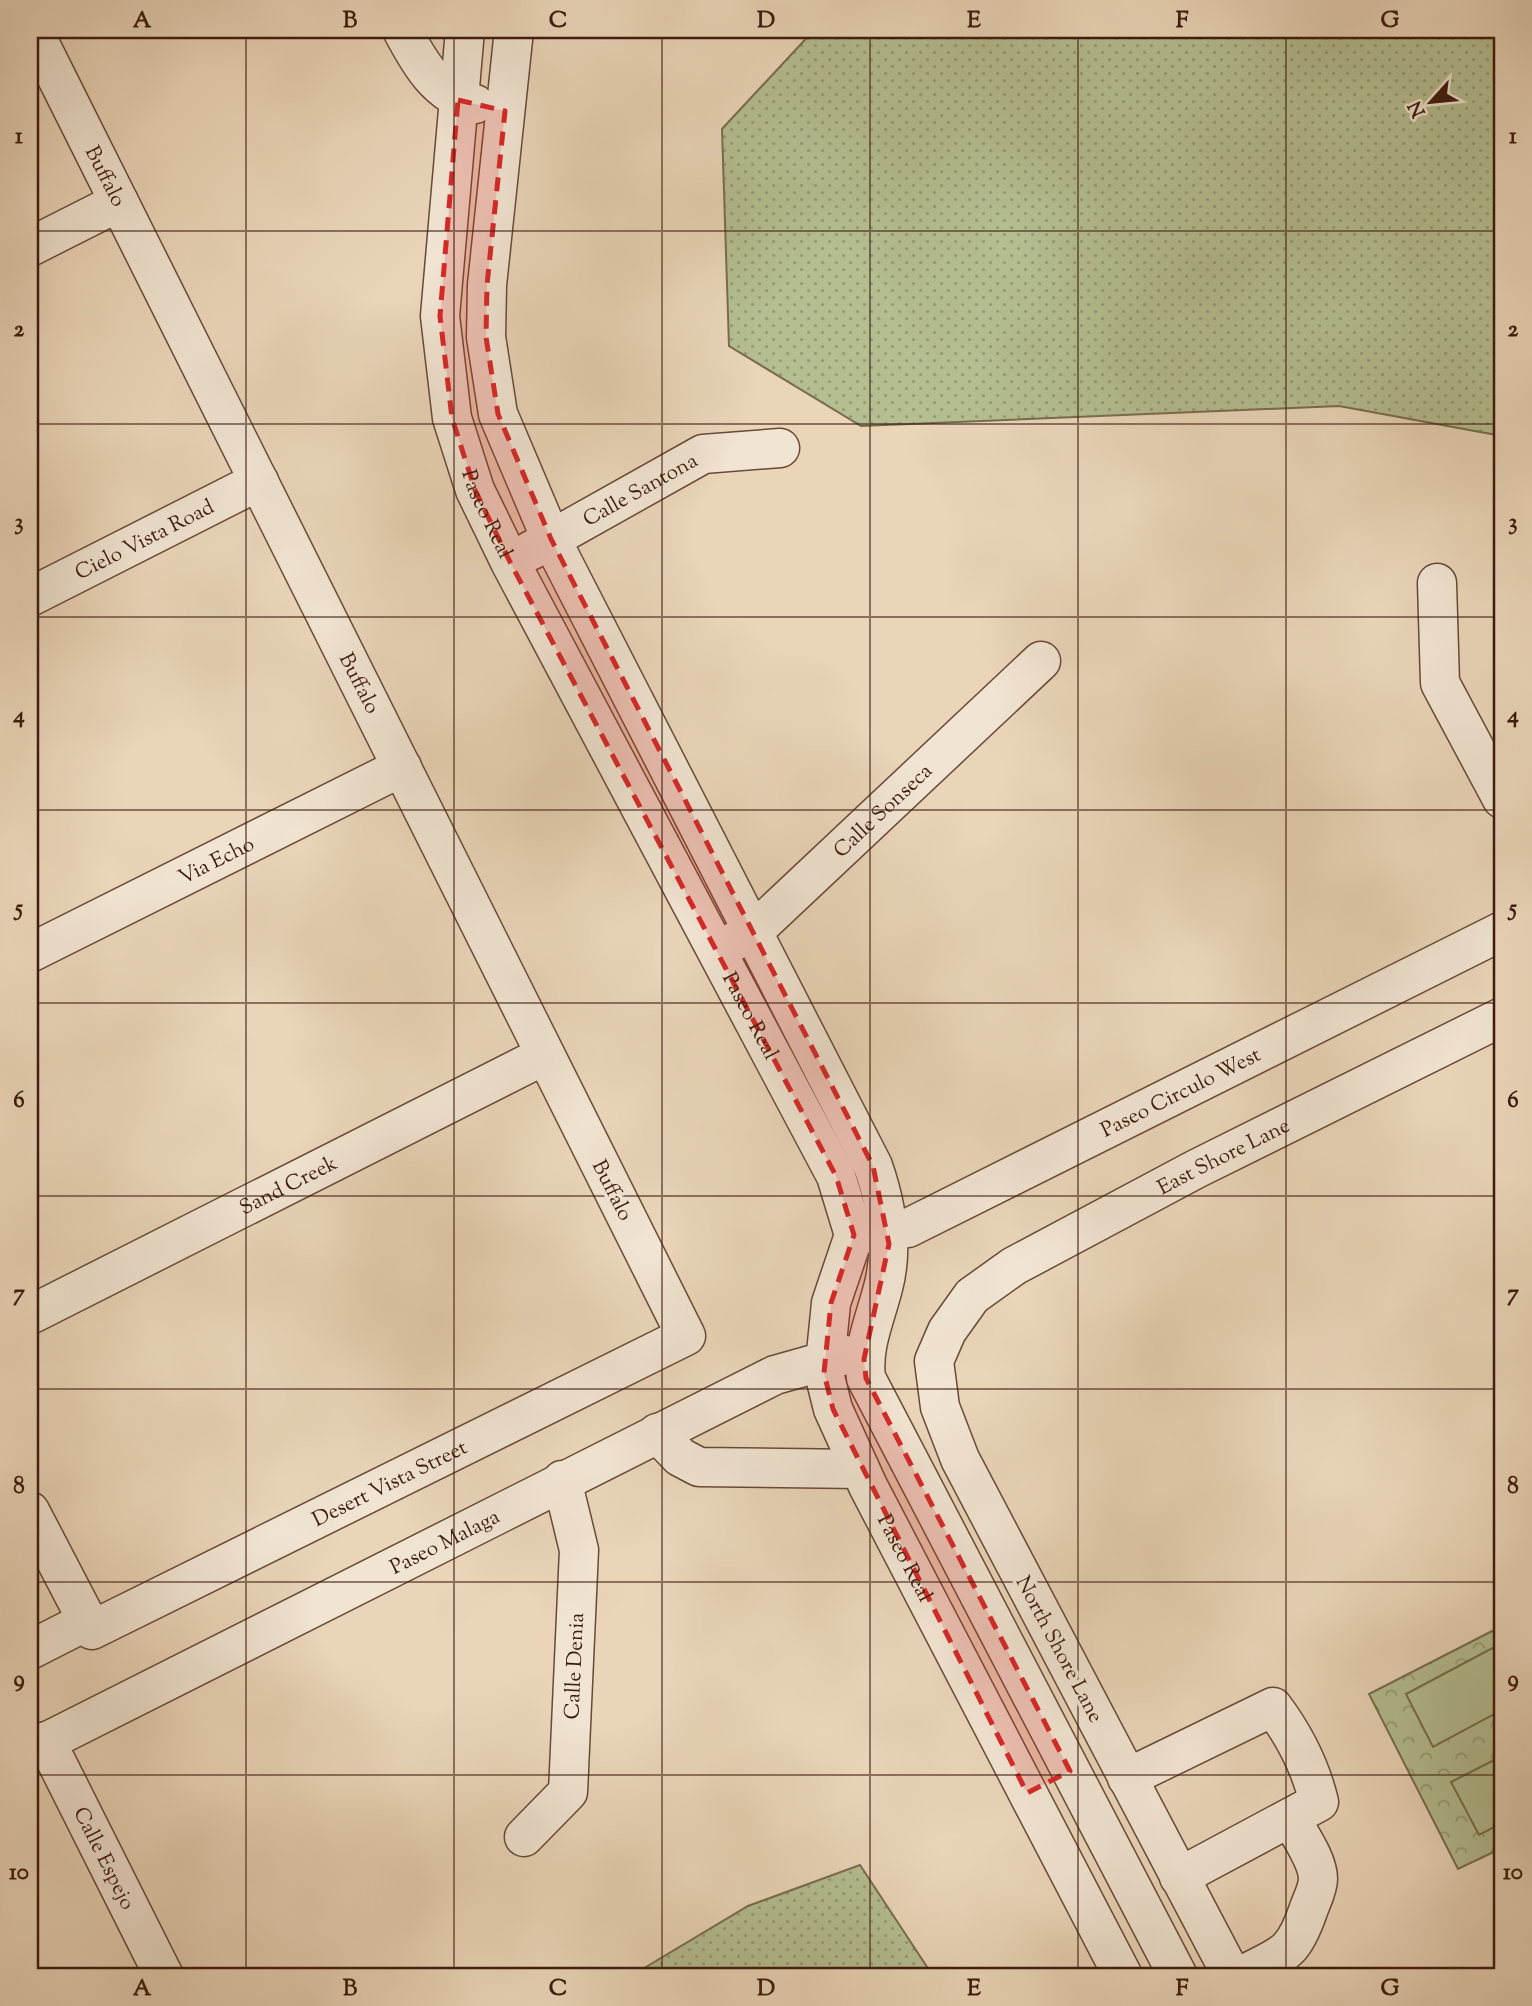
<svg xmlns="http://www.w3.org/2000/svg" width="1532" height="2006" font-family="'Sorts Mill Goudy',serif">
	<defs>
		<pattern id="grass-dots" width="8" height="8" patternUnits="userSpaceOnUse" patternTransform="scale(1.75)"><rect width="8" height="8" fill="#b4be91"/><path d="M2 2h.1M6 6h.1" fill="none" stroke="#949a75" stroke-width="1.8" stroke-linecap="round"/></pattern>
		<pattern id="park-crowns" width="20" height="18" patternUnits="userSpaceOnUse" patternTransform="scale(1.75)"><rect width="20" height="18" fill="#b4be91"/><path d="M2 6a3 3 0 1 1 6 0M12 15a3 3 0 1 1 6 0" fill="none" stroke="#949a75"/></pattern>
	</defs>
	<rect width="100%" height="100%" fill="#ead5b9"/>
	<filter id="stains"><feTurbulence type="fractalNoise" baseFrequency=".00286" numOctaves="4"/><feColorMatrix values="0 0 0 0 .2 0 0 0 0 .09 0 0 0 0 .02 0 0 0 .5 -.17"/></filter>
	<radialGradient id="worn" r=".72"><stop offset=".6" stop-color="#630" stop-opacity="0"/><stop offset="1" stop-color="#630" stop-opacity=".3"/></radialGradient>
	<path fill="url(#grass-dots)" stroke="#786c4e" stroke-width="2" d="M 814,30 L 1502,30 L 1502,436 L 1339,406 L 861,426 L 729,346 L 722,129 Z
		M 860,1865 L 933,1976 L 631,1976 L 748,1906 Z"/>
	<path fill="url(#park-crowns)" stroke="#786c4e" stroke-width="2" d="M 1502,1626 L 1502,1848 L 1458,1869 L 1369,1694 Z"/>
	<path fill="#b4be91" stroke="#786c4e" stroke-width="2" d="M 1502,1643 L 1502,1710 L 1433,1747 L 1406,1694 Z
		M 1502,1756 L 1502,1823 L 1479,1835 L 1451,1782 Z"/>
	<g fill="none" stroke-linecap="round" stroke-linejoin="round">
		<defs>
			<g id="minor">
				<path d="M 402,30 C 419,62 437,95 475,104"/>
				<path id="s1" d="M 465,30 L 440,316 L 452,418 L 475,490 L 510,562 L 836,1176 L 854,1235 L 831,1303 L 824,1373 L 833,1409 L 868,1486 L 1123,1976"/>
				<path d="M 514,30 L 487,285 L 486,337 L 498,414 L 551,539 L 873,1166 C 887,1206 894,1247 883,1288 C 875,1319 862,1347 866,1378 L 1178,1976"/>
				<path d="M 30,247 L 119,202"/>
				<path id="s2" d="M 530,551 L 703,454 L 780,448"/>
				<path d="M 1437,583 L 1440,683 L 1502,799"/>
				<path id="s3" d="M 30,597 L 259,481"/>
				<path id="s4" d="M 733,942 L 754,931 L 1041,661"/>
				<path id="s5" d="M 30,953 L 402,767"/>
				<path id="s6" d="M 863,1234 L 908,1228 L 1502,931"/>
				<path id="s7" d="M 30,1315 L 545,1055"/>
				<path d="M 657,1433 L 680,1457 L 699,1467 L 860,1469"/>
				<path id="s8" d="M 30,1511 L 92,1630 L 686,1336 L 33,30"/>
				<path d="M 30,1650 L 87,1621"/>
				<path id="s9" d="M 46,1741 L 164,1976"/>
				<path id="s10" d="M 30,1750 L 775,1375 L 846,1355"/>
				<path d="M 1127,1778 L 1273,1707 C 1294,1735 1311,1769 1319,1802 L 1179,1877"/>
				<path id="s11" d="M 524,1837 L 568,1792 L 579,1550 L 562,1480"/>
				<path id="s12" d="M 1232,1976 L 960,1459 L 940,1407 L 934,1361 L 947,1331 L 972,1296 L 1014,1266 L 1196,1169 L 1502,1017"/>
				<path d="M 1241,1976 C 1282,1954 1292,1957 1308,1911 C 1311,1902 1318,1889 1318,1879 C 1318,1860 1300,1836 1291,1819"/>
			</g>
		</defs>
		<use href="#minor" stroke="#684a37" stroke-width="41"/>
		<use href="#minor" stroke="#f1e4d2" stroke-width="38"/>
	</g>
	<path fill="#d62828" fill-opacity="0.2" stroke="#d62828" stroke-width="5" stroke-dasharray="14 9" stroke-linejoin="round" d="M 458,100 L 505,111 L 487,285 L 486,337 L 498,414 L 551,539 L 873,1166 L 889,1244 L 864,1359 L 866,1378 L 1070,1771 L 1027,1793 L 833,1409 L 824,1373 L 831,1303 L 854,1235 L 836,1176 L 510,562 L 475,490 L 452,418 L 440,316 Z"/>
	<path fill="none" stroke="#3d1b0c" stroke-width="2" stroke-opacity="0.55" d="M 246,30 L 246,1976M 454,30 L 454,1976M 662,30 L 662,1976M 870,30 L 870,1976M 1078,30 L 1078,1976M 1286,30 L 1286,1976M 30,231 L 1502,231M 30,424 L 1502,424M 30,617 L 1502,617M 30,810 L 1502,810M 30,1003 L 1502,1003M 30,1196 L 1502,1196M 30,1389 L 1502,1389M 30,1582 L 1502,1582M 30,1775 L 1502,1775"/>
	<g text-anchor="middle" stroke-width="7" stroke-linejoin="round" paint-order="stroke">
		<g font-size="21" fill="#3d1b0c" stroke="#f1e4d2">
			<text transform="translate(106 176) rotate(63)" y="7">Buffalo</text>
			<text dy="7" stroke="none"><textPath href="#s2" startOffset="126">Calle Santona</textPath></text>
			<text dy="7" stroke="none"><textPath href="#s1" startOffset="492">Paseo Real</textPath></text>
			<text dy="7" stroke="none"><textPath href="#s3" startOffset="128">Cielo Vista Road</textPath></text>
			<text transform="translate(360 683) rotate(63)" y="7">Buffalo</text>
			<text dy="7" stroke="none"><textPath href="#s4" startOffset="200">Calle Sonseca</textPath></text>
			<text dy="7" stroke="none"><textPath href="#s5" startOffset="208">Via Echo</textPath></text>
			<text dy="7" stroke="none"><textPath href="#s1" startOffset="1059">Paseo Real</textPath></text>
			<text dy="7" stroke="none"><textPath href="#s6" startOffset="350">Paseo Circulo West</textPath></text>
			<text dy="7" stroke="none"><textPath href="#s12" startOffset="1050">East Shore Lane</textPath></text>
			<text dy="7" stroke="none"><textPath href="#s7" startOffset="289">Sand Creek</textPath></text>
			<text transform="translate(613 1190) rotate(63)" y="7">Buffalo</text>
			<text dy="7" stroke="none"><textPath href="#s8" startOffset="466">Desert Vista Street</textPath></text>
			<text dy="7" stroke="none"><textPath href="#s10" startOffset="464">Paseo Malaga</textPath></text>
			<text dy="7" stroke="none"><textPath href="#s1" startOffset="1647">Paseo Real</textPath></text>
			<text transform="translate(1060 1649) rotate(62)" y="7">North Shore Lane</text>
			<text dy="7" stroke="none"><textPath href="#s11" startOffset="189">Calle Denia</textPath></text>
			<text dy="7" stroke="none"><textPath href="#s9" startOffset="131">Calle Espejo</textPath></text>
		</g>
	</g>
	<rect width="1532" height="2006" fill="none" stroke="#ead5b9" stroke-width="77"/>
	<g transform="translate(1431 102) rotate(243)" stroke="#f1e4d2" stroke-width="5" paint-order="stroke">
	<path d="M0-5L12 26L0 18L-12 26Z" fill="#3d1b0c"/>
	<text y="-10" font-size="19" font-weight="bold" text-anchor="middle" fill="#3d1b0c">N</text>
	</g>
	<rect x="38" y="38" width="1456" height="1930" fill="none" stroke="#3d1b0c" stroke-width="2.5"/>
	<g font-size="23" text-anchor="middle" font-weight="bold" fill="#3d1b0c">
		<text x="142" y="27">A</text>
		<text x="350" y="27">B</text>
		<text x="558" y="27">C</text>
		<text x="766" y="27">D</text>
		<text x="974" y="27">E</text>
		<text x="1182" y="27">F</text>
		<text x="1390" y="27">G</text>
		<text x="19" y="143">1</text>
		<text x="1513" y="143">1</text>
		<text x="19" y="336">2</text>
		<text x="1513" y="336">2</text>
		<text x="19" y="529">3</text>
		<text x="1513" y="529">3</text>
		<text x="19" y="722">4</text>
		<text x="1513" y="722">4</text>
		<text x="19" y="915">5</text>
		<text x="1513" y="915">5</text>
		<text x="19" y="1107">6</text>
		<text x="1513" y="1107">6</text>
		<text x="19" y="1300">7</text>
		<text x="1513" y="1300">7</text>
		<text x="19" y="1493">8</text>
		<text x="1513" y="1493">8</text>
		<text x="19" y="1686">9</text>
		<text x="1513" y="1686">9</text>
		<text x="19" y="1879">10</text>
		<text x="1513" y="1879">10</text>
		<text x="142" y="1995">A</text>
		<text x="350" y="1995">B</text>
		<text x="558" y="1995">C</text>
		<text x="766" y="1995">D</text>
		<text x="974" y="1995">E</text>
		<text x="1182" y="1995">F</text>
		<text x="1390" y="1995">G</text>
	</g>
	<rect width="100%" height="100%" filter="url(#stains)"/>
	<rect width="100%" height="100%" fill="url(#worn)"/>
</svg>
